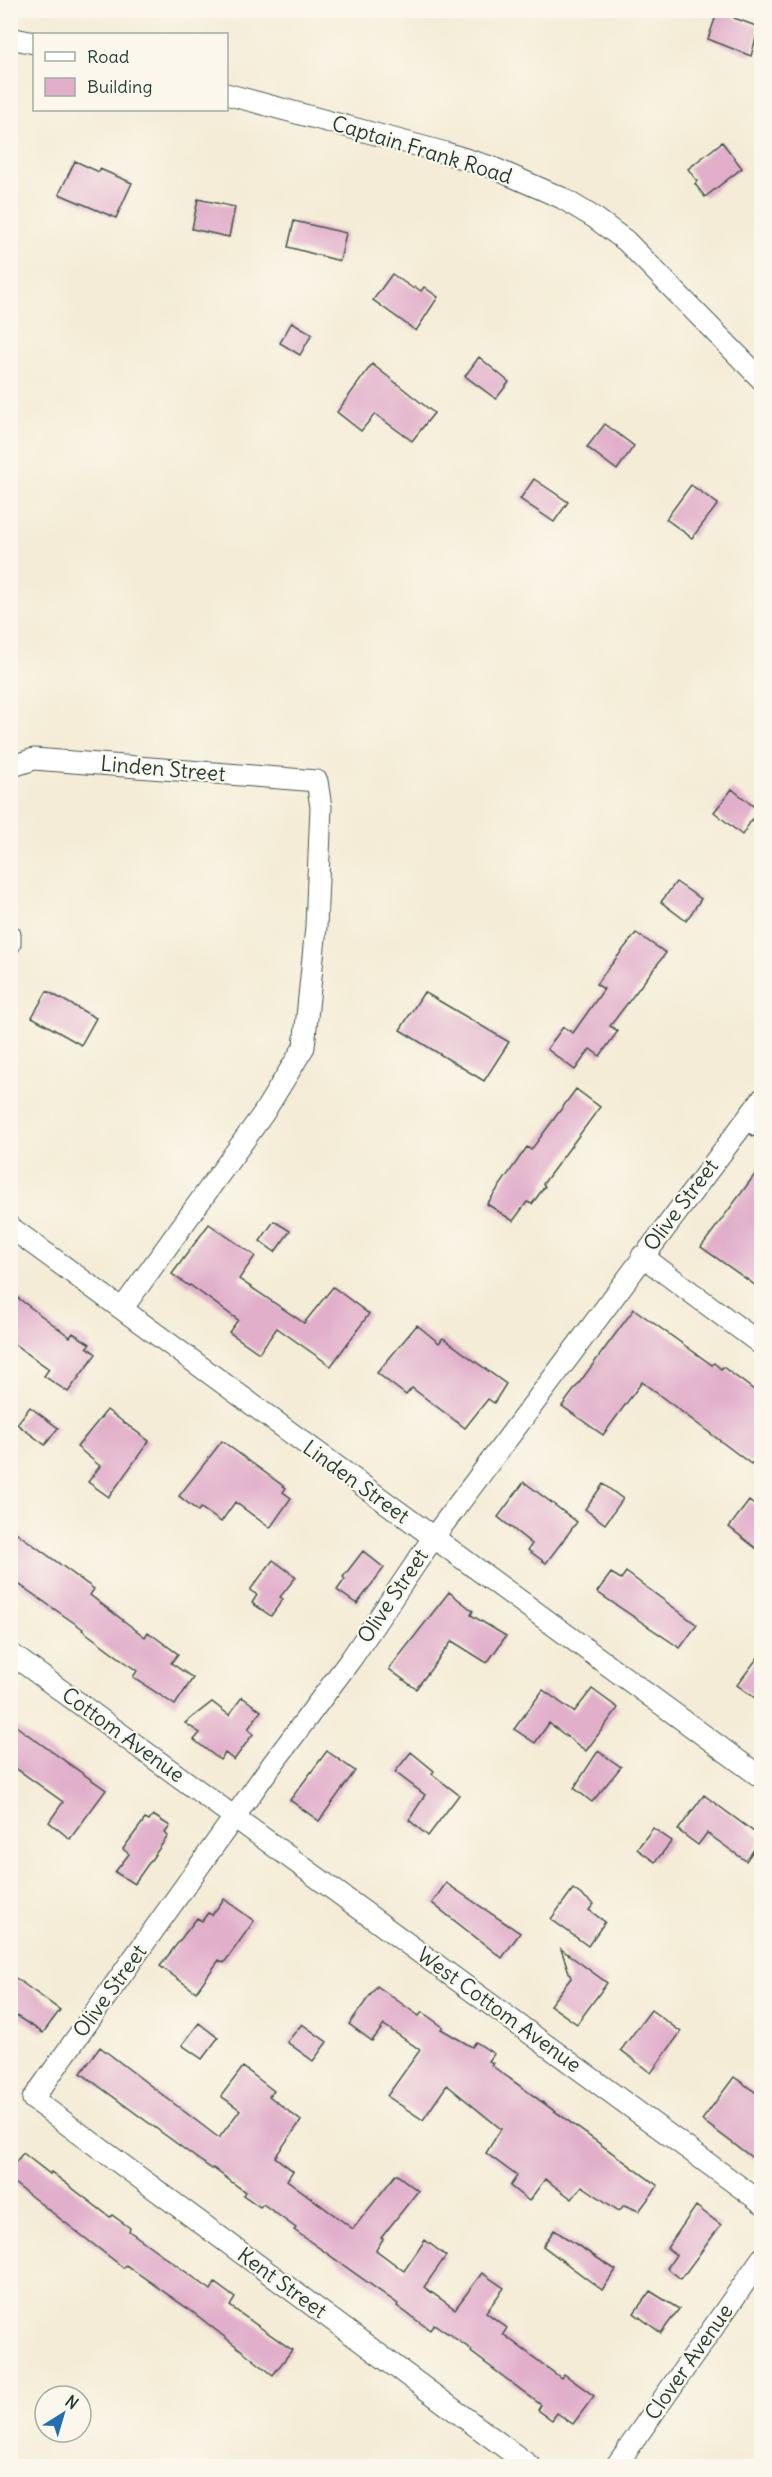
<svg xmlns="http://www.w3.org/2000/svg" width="772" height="2477" font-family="Delius,sans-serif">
	<rect width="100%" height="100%" fill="#fbf7ec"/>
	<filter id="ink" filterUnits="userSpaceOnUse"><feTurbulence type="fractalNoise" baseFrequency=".0167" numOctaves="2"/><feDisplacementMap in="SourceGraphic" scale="12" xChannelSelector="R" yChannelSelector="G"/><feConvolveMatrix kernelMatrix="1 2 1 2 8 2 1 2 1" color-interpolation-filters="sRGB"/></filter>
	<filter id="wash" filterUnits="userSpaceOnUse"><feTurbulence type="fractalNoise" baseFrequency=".008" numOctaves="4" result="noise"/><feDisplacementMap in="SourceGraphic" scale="24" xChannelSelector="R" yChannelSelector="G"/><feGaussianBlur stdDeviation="1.35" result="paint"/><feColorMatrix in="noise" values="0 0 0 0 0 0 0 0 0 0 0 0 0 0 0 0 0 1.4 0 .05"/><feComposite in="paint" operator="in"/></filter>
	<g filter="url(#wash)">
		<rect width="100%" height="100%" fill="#f4ecd6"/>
		<g id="blocks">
			<path fill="#e1afca" d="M 718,10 L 736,10 L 734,18 L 759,27 L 751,56 L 708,39 Z
				M 722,142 L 742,168 L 705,197 L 695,184 L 697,181 L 688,169 Z
				M 75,161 L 99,172 L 100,169 L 132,183 L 116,218 L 59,194 Z
				M 198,199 L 235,207 L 229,237 L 192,229 Z
				M 294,221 L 346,233 L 340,261 L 288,247 Z
				M 392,274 L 414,289 L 415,287 L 421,291 L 424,287 L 438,297 L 416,331 L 373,300 Z
				M 292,322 L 312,334 L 300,355 L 280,343 Z
				M 479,357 L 509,382 L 496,399 L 465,376 Z
				M 372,364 L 434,413 L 412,441 L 375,414 L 361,431 L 337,412 Z
				M 605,424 L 634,446 L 617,470 L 587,447 Z
				M 534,479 L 568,502 L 554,522 L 520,499 Z
				M 691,485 L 718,504 L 692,538 L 666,519 Z
				M 732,789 L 758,810 L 742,835 L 714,812 Z
				M 676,882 L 701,899 L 686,921 L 661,902 Z
				M 636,933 L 666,953 L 610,1026 L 618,1031 L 600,1056 L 590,1049 L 575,1070 L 547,1049 L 563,1027 L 573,1033 L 604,989 L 596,984 Z
				M 47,991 L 96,1018 L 81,1045 L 32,1017 Z
				M 424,992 L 509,1042 L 484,1081 L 400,1030 Z
				M 576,1089 L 600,1107 L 543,1184 L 545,1186 L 532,1204 L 527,1202 L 513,1221 L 487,1204 L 527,1147 L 531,1150 Z
				M 762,1165 L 762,1290 L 701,1247 Z
				M 274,1221 L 290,1231 L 275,1252 L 260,1241 Z
				M 209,1224 L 255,1256 L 239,1279 L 304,1323 L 333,1287 L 369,1314 L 331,1366 L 277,1328 L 259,1353 L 229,1332 L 238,1320 L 190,1285 L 189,1286 L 172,1274 Z
				M 10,1292 L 70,1337 L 73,1333 L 90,1344 L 87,1347 L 96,1354 L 68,1392 L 44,1376 L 49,1369 L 10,1341 Z
				M 634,1309 L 712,1365 L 714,1363 L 721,1369 L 723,1367 L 762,1396 L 762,1450 L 751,1464 L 642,1382 L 603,1435 L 562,1406 Z
				M 417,1325 L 439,1343 L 443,1338 L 506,1384 L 494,1403 L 488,1399 L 465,1428 L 412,1388 L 406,1395 L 377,1373 Z
				M 30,1407 L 58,1428 L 45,1445 L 17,1424 Z
				M 107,1410 L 149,1441 L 109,1497 L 88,1482 L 100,1466 L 77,1447 Z
				M 222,1441 L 286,1488 L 283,1492 L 291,1498 L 270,1528 L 235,1502 L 221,1522 L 201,1508 L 198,1511 L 179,1496 Z
				M 524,1482 L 577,1522 L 546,1563 L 528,1550 L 532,1544 L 498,1517 Z
				M 603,1484 L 623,1499 L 605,1524 L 585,1509 Z
				M 749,1501 L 762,1511 L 762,1553 L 729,1527 Z
				M 10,1528 L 94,1589 L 90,1595 L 145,1637 L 148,1632 L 178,1654 L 171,1663 L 193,1678 L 175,1705 L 133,1677 L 137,1671 L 82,1630 L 83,1629 L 10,1578 Z
				M 363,1551 L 384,1568 L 357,1604 L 337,1590 L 345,1579 L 343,1577 Z
				M 273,1560 L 296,1577 L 280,1597 L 283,1599 L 271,1616 L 252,1603 L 257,1595 L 250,1590 Z
				M 626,1572 L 697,1625 L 680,1648 L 597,1592 L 611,1573 L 621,1579 Z
				M 449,1592 L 473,1611 L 471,1615 L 506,1636 L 487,1663 L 452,1641 L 416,1689 L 389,1669 Z
				M 762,1652 L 762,1703 L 737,1685 Z
				M 592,1689 L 618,1708 L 586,1751 L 549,1723 L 535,1743 L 514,1729 L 543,1690 L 574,1712 Z
				M 242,1697 L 261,1711 L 248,1729 L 253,1734 L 234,1760 L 225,1753 L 220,1760 L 194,1740 L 200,1733 L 185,1723 L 212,1702 L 229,1715 Z
				M 10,1722 L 106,1790 L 70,1839 L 49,1822 L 63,1802 L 10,1764 Z
				M 327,1751 L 355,1771 L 319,1821 L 290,1800 Z
				M 598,1751 L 621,1767 L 592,1802 L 574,1788 Z
				M 411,1752 L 434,1771 L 432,1774 L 459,1795 L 428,1836 L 409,1820 L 425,1795 L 395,1772 Z
				M 704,1795 L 762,1838 L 746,1861 L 707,1833 L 698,1845 L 678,1830 Z
				M 153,1815 L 170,1826 L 165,1833 L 168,1836 L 134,1884 L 115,1872 L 129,1854 L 123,1849 L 145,1819 L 149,1821 Z
				M 653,1828 L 672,1841 L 655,1862 L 637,1849 Z
				M 446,1883 L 520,1933 L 502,1958 L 432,1903 Z
				M 573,1889 L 594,1904 L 589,1910 L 605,1922 L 588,1946 L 551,1919 Z
				M 224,1899 L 254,1921 L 224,1963 L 219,1960 L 196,1992 L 160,1966 L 197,1918 L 202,1921 L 208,1913 L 212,1915 Z
				M 561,1949 L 607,1983 L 577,2024 L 550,2005 L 571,1978 Z
				M 10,1974 L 60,2010 L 43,2033 L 10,2012 Z
				M 377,1986 L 419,2016 L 422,2012 L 443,2027 L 441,2029 L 472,2047 L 476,2042 L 494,2054 L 489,2061 L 493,2063 L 491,2065 L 658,2186 L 639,2211 L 624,2205 L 619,2211 L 582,2186 L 572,2199 L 545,2179 L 529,2201 L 510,2186 L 517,2176 L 486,2153 L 501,2129 L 447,2085 L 423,2120 L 387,2096 L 420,2050 L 384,2025 L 372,2041 L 349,2024 Z
				M 651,2010 L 681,2032 L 651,2073 L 621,2050 Z
				M 199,2023 L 218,2038 L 202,2059 L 182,2045 Z
				M 302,2024 L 327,2042 L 313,2061 L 287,2042 Z
				M 100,2047 L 219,2138 L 240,2110 L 221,2096 L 243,2067 L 274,2091 L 269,2096 L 301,2121 L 275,2157 L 293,2171 L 287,2180 L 353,2229 L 396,2174 L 418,2191 L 381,2238 L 383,2239 L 376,2250 L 404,2271 L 425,2240 L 446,2256 L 424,2287 L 455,2309 L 482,2273 L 504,2288 L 486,2312 L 507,2328 L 503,2334 L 561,2378 L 564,2374 L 594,2396 L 573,2424 L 557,2413 L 552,2420 L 538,2410 L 541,2405 L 471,2352 L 472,2350 L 434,2324 L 430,2330 L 397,2306 L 398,2304 L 294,2230 L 296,2228 L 263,2204 L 260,2207 L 243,2195 L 245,2192 L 213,2168 L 212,2169 L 195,2157 L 81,2073 Z
				M 734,2077 L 762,2097 L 762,2165 L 702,2120 Z
				M 23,2153 L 50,2174 L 51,2172 L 110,2217 L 112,2215 L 130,2228 L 129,2231 L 211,2290 L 215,2283 L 235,2298 L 230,2306 L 292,2350 L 273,2375 L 194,2313 L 126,2265 L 124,2268 L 10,2180 L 10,2169 Z
				M 696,2206 L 721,2225 L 681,2279 L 667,2268 L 676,2255 L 667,2248 Z
				M 554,2230 L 616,2270 L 602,2290 L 543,2246 Z
				M 650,2291 L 679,2309 L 661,2333 L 634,2313 Z"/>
		</g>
	</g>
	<g filter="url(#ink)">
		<use href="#blocks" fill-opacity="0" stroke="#3f574c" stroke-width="1.5"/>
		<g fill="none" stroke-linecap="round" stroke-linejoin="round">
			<defs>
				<path id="lane" d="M 744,1123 L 762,1135"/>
				<path id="street" d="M 10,38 L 34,43
					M 226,94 L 446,153 L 491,167 L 562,198 L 595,218 L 626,241 L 762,380
					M 10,767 L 34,759 L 317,781 L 321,807 L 316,927 L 304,1047 L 263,1114 L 122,1309
					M 10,935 L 10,944
					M 10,1227 L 762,1778
					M 642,1256 L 762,1345
					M 10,1653 L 762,2203
					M 530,2466 L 33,2099 L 265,1774 L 351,1659 L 433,1538 L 762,1099
					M 616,2466 L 762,2258"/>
			</defs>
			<use href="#lane" stroke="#3f574c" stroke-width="13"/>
			<use href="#street" stroke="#3f574c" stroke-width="23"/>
			<use href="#lane" stroke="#fff" stroke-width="10"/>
			<use href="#street" stroke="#fff" stroke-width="21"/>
		</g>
	</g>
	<g text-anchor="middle" stroke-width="4.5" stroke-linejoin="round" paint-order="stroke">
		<g font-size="21" fill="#1f3d34" stroke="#fbf7ec">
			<text transform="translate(422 150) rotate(17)" y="7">Captain Frank Road</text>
			<text transform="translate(163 769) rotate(5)" y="7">Linden Street</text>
			<text transform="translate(681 1205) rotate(-53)" y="7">Olive Street</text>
			<text transform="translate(356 1482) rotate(36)" y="7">Linden Street</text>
			<text transform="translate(393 1596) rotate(-56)" y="7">Olive Street</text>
			<text transform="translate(123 1735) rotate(36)" y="7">Cottom Avenue</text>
			<text transform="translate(110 1991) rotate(-54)" y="7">Olive Street</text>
			<text transform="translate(499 2010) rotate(36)" y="7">West Cottom Avenue</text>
			<text transform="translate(282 2283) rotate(36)" y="7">Kent Street</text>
			<text transform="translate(689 2362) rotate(-55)" y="7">Clover Avenue</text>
		</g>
	</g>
	<rect width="772" height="2477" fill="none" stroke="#fbf7ec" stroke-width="36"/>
	<rect x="33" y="33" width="195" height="78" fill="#fbf7ec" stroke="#a3ada2" stroke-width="1.5"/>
	<rect x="45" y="52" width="30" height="9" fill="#ffffff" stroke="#a3ada2" stroke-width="1.5"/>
	<text x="87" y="63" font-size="18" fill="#1f3d34">Road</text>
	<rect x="45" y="78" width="30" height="18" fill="#e1afca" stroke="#a3ada2" stroke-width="1.5"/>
	<text x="87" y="93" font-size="18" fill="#1f3d34">Building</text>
	<g transform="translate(63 2414) rotate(37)"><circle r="28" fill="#fbf7ec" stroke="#a3ada2" stroke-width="1.5"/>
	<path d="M0-4.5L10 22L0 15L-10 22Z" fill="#1f6fb2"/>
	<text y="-9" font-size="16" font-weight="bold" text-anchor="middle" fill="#1f3d34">N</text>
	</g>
</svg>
